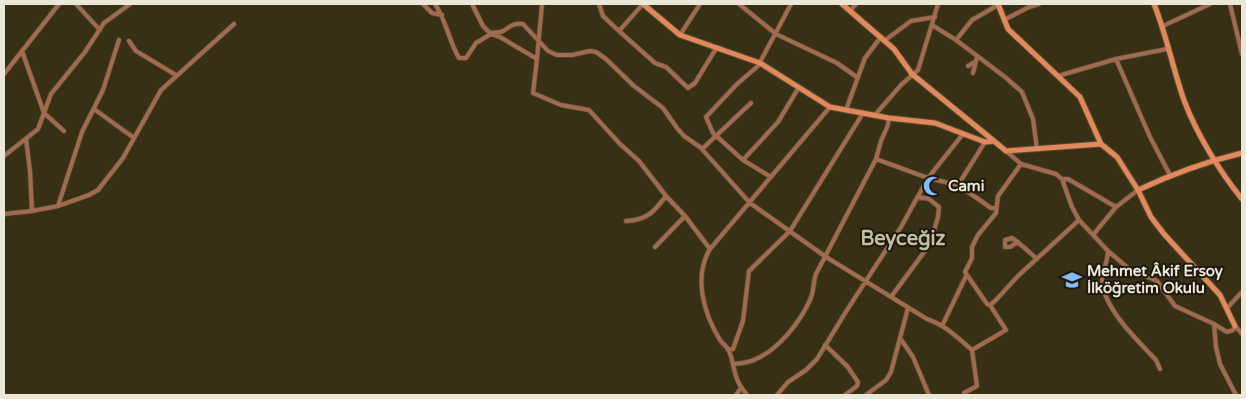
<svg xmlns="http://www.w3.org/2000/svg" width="1246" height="399" font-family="'Varela Round',sans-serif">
	<rect width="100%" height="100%" fill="#383015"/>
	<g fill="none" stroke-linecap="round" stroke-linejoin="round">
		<defs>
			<path id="street" d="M 76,4 L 100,30
				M 423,4 L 432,13 L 442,15
				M 435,4 C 446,20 449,41 459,58 L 466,58 L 476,43 L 491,34 L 500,37 L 537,59 L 542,4
				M 472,4 L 483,26 L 490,33 C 494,32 500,33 503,31 C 511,26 513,23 523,24 L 548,51 L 557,55 L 572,55 L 590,51 L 596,52 L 606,59 L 634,86 L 663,108 L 677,128 L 684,136 L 700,147 L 750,203 L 826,257 L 927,319 C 945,325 958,338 972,350 L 1006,330 L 990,305
				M 599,4 L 603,16 L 619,31
				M 643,4 L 619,31 L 655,63 L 666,67 L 688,88 L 695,83 L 717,47
				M 739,4 L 776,34 L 837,63 L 858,78
				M 1230,4 L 1242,54
				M 850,11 L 856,4
				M 1004,20 L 1029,7 L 1039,4
				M 932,25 L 956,40 L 1005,77 L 1022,92 L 1033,119 L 1037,149
				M 1163,26 L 1210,4
				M 680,35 L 700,4
				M 956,40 L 972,20 L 998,5
				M 129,41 L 136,51 L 176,75
				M 884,41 L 911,21 L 935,17
				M 22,51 L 44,113 L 64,131
				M 537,59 L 533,93 L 561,105 L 589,110 L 620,144 L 639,161 L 666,196 L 685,216 L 710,249
				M 1116,59 L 1150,137 L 1170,175
				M 968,66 L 975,62
				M 973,73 L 977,57
				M 4,74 L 59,4
				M 1058,76 L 1116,59 L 1167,49
				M 94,109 L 134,138
				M 846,110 L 865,58 L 880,38
				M 874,116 L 901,85 L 918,70 L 938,4
				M 26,139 L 30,171 L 32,211
				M 702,149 L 751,103
				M 1006,151 L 1021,164 L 1056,174 L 1062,179 L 1072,207 L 1079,220 L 1108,251 L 1128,268 L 1157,281 L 1175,306 L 1214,324 L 1227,332 L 1233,330 L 1235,326 L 1242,334
				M 4,156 L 38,129 L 51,94 L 85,52 L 104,23 L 130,4
				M 876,159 L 928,178 L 958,185 L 991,208 L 996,208
				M 743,160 L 778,122 L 799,87
				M 1021,164 L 998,196 L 996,213 L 978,235 L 972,247 L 972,258 L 965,272 L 987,304 L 990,305 L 995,301 L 1018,276 L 1079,220
				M 771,177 L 743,160 L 713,133 L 706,117 L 737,84 L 758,66 L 791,4
				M 1062,179 L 1068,179 L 1116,207
				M 958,185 L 985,142
				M 58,206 L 89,195 L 98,190 L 123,158 L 161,90 L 234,24
				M 4,214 L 32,211 L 58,206 L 82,132 L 103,90 L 119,40
				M 626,221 C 647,220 654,212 666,196
				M 1093,235 L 1116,207 L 1138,190
				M 1018,242 L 1010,247 L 1005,247 L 1005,240 L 1012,238 C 1021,244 1029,252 1037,259
				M 655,247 L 685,216
				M 1108,251 C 1108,262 1102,270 1102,281 C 1104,309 1138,341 1156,360 L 1160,369
				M 891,297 L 930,244 L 938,217 L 939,207 L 929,199 L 918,197
				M 1227,308 L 1242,292
				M 1214,324 L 1216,347 L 1220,364 L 1236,395
				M 942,326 L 966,276
				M 900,338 L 913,357 L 929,395
				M 825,345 L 847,366 L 858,382 L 857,386 L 845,395
				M 728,350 L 733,349 L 743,321 L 749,271 L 790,231 L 863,113
				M 734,364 C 741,363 749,363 756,359 C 779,349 800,322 810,300 C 814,292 813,282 816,274 L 876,159 L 881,141 L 888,125 L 889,118
				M 964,393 L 977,386 L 972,350
				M 736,395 L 741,388
				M 747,395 C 743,390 739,385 737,379 C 733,369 733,358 728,349 C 726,346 722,343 720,340 C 704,314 693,277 710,249 L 830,107
				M 777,395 L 788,382 L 806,370 L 817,359 L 847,310 L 901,227 L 928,178 L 963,134
				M 866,395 L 886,380 L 891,372 L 908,308"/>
			<path id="secondary" d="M 643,4 L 680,35 L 760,63 L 830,107 L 889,118 L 935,123 L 985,142 L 994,141 L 1006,151 L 1101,144
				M 842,4 L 894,49 L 912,74 L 994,141
				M 998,4 L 1008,29 L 1080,97 L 1101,144 L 1117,157 L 1138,190 L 1151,217 L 1164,234 L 1220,295 L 1235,326
				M 1154,4 C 1167,36 1173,70 1185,103 C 1198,136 1220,172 1242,199
				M 1138,190 C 1172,174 1205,162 1242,153"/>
		</defs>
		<use href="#street" stroke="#554d34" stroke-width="5.5"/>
		<use href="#secondary" stroke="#554d34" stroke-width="7"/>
		<use href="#street" stroke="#a26a4e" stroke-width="4"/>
		<use href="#secondary" stroke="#e2885a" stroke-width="5"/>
	</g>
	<defs>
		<symbol id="mosque-bare" viewBox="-9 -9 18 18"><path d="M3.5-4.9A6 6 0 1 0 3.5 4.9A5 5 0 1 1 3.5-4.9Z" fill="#82bcfa" stroke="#1c180d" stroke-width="2.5" paint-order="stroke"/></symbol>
		<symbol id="school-bare" viewBox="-9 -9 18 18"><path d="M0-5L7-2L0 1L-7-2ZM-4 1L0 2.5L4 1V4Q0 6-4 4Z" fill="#82bcfa" stroke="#1c180d" stroke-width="2.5" paint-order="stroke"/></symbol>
	</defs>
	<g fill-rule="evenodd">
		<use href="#mosque-bare" x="919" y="172" width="28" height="28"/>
		<use href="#school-bare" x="1058" y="266" width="28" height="28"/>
	</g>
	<g text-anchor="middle" stroke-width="4" stroke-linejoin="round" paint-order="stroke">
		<g font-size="15" font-weight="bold" fill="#ece8d8" stroke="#1c180d" text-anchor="start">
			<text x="948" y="191">Cami</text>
			<text x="1087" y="276">Mehmet Âkif Ersoy<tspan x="1087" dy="17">İlköğretim Okulu</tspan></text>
		</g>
		<g font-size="20" font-weight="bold" fill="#c7be9f" stroke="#1c180d">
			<text x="903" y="245">Beyceğiz</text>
		</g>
	</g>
	<rect width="1246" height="399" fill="none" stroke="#ece8d8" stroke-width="10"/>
</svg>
